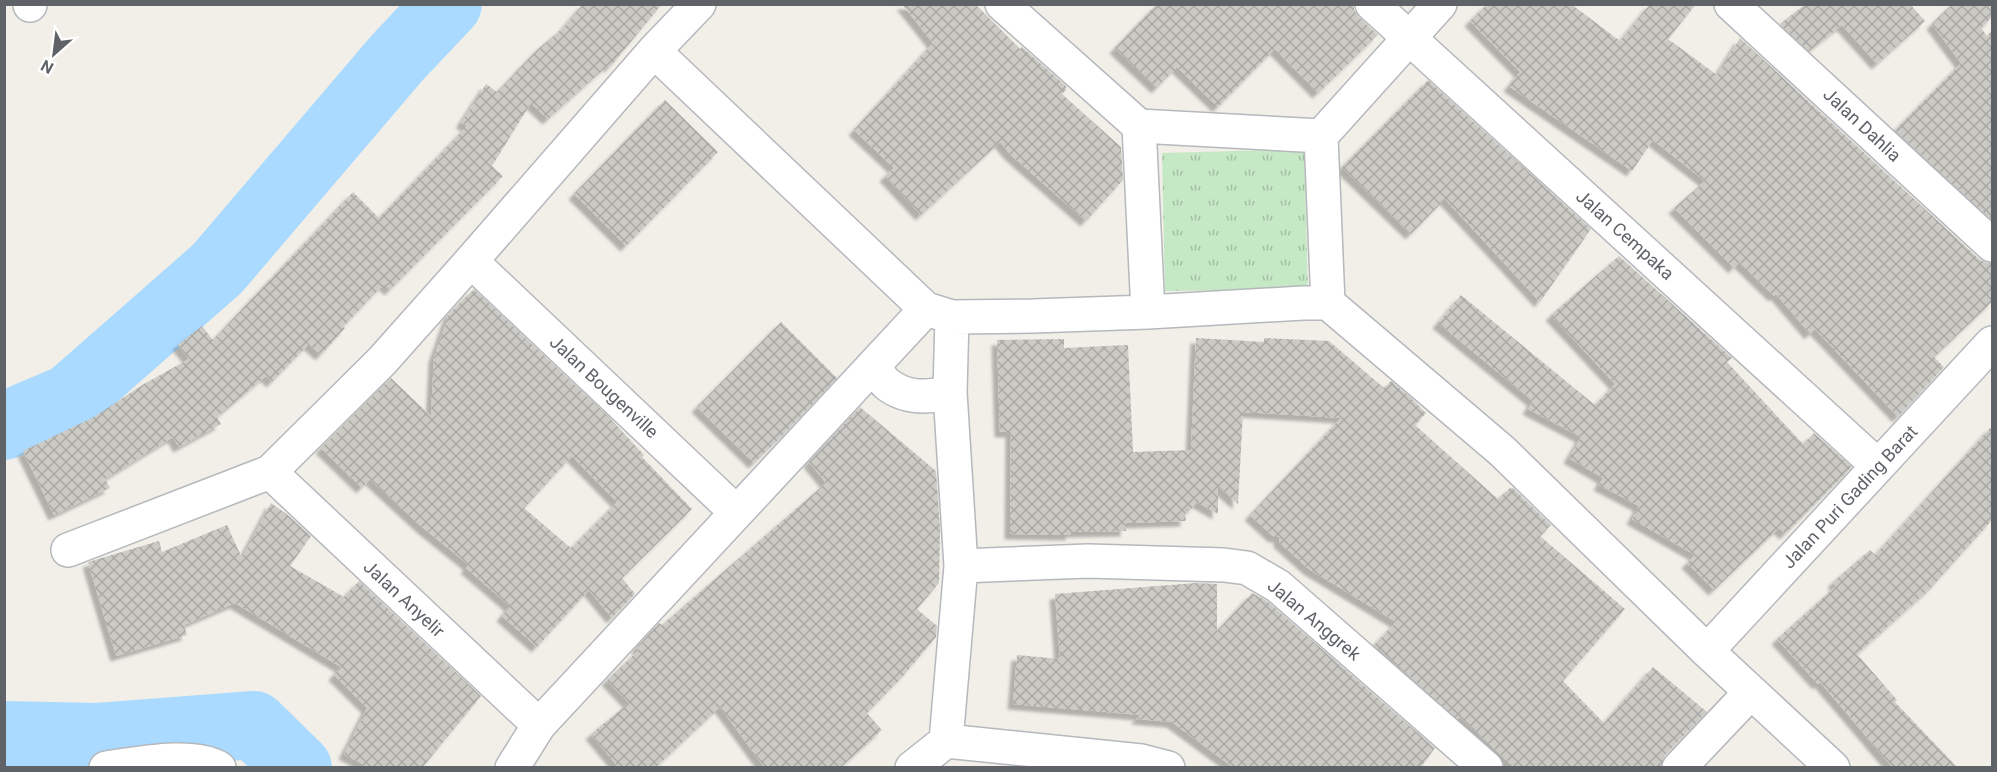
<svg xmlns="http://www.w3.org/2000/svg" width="1997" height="772" font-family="Roboto,sans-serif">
	<defs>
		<pattern id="park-tufts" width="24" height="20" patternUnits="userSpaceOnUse" patternTransform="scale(1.5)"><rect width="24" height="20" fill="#c5e8c5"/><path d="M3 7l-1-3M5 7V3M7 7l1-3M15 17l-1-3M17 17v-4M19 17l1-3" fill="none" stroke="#a3c0a4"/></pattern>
		<pattern id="building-cross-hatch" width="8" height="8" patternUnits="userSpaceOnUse" patternTransform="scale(1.5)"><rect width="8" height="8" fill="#cccac5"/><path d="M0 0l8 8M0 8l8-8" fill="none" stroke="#a9a8a4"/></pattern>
		<filter id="shadow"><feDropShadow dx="-5.5" dy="5.5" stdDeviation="1.5" flood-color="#0004"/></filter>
	</defs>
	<rect width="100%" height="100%" fill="#f1efe8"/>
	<path fill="url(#park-tufts)" d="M 1304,149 L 1308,289 L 1165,291 L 1162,153 Z"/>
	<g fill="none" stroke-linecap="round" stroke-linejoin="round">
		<path stroke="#aadaff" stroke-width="68" d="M 4,426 L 70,398 L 217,269 L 397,58 L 448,4
			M 4,735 L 98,737 L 254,725 L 298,768"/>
	</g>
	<path fill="url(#building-cross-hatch)" fill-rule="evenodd" filter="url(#shadow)" d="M 583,4 L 662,4 L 610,67 L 608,65 L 548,119 L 531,103 L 492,166 L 503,176 L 390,290 L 384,284 L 343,327 L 345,328 L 321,355 L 309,344 L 272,382 L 266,376 L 217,417 L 221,424 L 179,447 L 173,437 L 105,479 L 110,488 L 54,515 L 23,451 L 94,417 L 144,384 L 189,359 L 178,345 L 202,326 L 213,340 L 353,192 L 379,218 L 467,126 L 461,123 L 486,84 L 497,92 L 538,49 L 563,28 Z
		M 902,4 L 975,4 L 1020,49 L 1022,47 L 1066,86 L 1066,90 L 1062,94 L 1121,147 L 1123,180 L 1086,221 L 1010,154 L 1000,142 L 921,215 L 885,176 L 894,168 L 854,130 L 933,43 Z
		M 1157,4 L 1354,4 L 1354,10 L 1359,17 L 1378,35 L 1318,93 L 1275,49 L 1218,107 L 1177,67 L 1157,88 L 1115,48 Z
		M 1487,4 L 1571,4 L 1620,41 L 1650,4 L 1696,4 L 1668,39 L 1717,75 L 1740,38 L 1979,259 L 1987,263 L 1992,263 L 1992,302 L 1934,357 L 1944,367 L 1898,417 L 1815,329 L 1810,334 L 1776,294 L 1774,296 L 1739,262 L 1734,268 L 1674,208 L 1705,181 L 1653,140 L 1632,171 L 1509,86 L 1520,72 L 1470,21 Z
		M 1806,4 L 1910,4 L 1925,21 L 1877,64 L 1842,25 L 1809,51 L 1780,24 Z
		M 1952,4 L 1992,4 L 1992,17 L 1981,28 L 1987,36 L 1992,30 L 1992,220 L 1895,130 L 1961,63 L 1932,24 Z
		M 1428,80 L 1591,229 L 1540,302 L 1445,199 L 1411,234 L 1342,167 Z
		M 665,100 L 718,152 L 626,246 L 574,194 Z
		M 1619,256 L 1732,358 L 1727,362 L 1803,444 L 1814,433 L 1852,467 L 1785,534 L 1779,528 L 1714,590 L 1687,563 L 1695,555 L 1632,519 L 1639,506 L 1599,485 L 1603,478 L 1569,458 L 1581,437 L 1528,409 L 1533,401 L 1438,323 L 1461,295 L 1595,405 L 1615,384 L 1551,315 Z
		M 474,289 L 607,415 L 644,455 L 642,457 L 692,509 L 622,578 L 635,594 L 612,618 L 589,590 L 537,647 L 502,616 L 510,606 L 466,568 L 469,565 L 422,527 L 370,479 L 362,488 L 321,448 L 391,378 L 431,416 L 434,357 L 449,314 ZM 572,456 L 617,502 L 571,548 L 524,508 Z
		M 781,322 L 837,378 L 785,433 L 754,463 L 697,407 Z
		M 1196,338 L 1264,342 L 1264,338 L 1329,341 L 1384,388 L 1391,381 L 1410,397 L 1426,413 L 1415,425 L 1498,499 L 1510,488 L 1513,488 L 1551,525 L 1540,536 L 1625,609 L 1563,681 L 1604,723 L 1653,667 L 1707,712 L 1665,755 L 1661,768 L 1515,768 L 1460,717 L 1458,719 L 1374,645 L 1396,622 L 1309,569 L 1279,542 L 1279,537 L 1274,537 L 1250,515 L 1341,418 L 1243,412 L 1238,504 L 1218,486 L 1218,514 L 1197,502 L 1191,509 L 1185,509 L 1186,521 L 1126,523 L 1126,531 L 1071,532 L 1071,535 L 1010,534 L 1011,432 L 1000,432 L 997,340 L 1064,339 L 1064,348 L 1128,345 L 1133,452 L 1191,450 Z
		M 860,407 L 936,471 L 940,528 L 939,583 L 917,609 L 937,626 L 936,637 L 903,676 L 867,713 L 882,730 L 840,768 L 765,768 L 720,707 L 655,768 L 619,768 L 591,734 L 629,703 L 607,680 L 639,650 L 637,647 L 659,623 L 662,625 L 826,483 L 809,462 Z
		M 1992,426 L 1992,520 L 1930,589 L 1857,654 L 1897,700 L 1895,702 L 1958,768 L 1893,768 L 1820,682 L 1818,684 L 1777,639 L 1836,586 L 1833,582 L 1870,550 L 1875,555 Z
		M 271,503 L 289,516 L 311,536 L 290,566 L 344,597 L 359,581 L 481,696 L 422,768 L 370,768 L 344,754 L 367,708 L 334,675 L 341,667 L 235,603 L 184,625 L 187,635 L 116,656 L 88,562 L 159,541 L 162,552 L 227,525 L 242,558 Z
		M 1196,583 L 1217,584 L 1217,631 L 1252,593 L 1267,601 L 1435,748 L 1420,768 L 1234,768 L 1172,722 L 1136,719 L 1141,715 L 1013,704 L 1017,655 L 1060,659 L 1055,594 Z"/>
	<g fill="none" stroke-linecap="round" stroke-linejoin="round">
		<defs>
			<path id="street" d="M 30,4 L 30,5
				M 1002,4 L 1139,126 L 1321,136
				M 1372,4 L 1878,466
				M 1731,4 L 1992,245
				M 654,51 L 926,309 L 952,317 L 1033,316 L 1148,312 L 1303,303 L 1328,303 L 1502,451 L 1707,651 L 1833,768
				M 1139,126 L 1148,312
				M 471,261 L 736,512
				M 1328,303 L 1321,136 L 1440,4
				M 873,366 C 877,371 882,380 887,384 C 906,399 928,398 950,392
				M 270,472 L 539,725
				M 68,550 L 270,472 L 382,361 L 471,261 L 654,51 L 699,4
				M 961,566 L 1088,561 L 1224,565 L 1247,568 L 1278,586 L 1486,768
				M 1707,651 L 1992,343
				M 946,741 L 961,566 L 950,392 L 952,317
				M 106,768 C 136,764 193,752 219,768
				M 512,768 L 539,725 L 926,309
				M 912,768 L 946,741 L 1141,761 L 1168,768
				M 1679,768 L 1751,692"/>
		</defs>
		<use href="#street" stroke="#b5b8bc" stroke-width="36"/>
		<use href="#street" stroke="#fff" stroke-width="33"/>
	</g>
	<g text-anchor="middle" stroke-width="6" stroke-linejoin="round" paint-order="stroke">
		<g font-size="18" fill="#5f6368" stroke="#fff">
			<text transform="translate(1862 125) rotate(43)" y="6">Jalan Dahlia</text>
			<text transform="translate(1625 235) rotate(42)" y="6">Jalan Cempaka</text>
			<text transform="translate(604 387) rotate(43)" y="6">Jalan Bougenville</text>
			<text transform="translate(1850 497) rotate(-47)" y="6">Jalan Puri Gading Barat</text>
			<text transform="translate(404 599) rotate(43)" y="6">Jalan Anyelir</text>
			<text transform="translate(1314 620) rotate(40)" y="6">Jalan Anggrek</text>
		</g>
	</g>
	<rect width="1997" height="772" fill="none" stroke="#5f6368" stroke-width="12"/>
	<g transform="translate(54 54) rotate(208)" stroke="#ffffff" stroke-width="4.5" paint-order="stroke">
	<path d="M0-4.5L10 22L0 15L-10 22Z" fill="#5f6368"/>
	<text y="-9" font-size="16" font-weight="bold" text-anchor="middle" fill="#5f6368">N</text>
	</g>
</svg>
